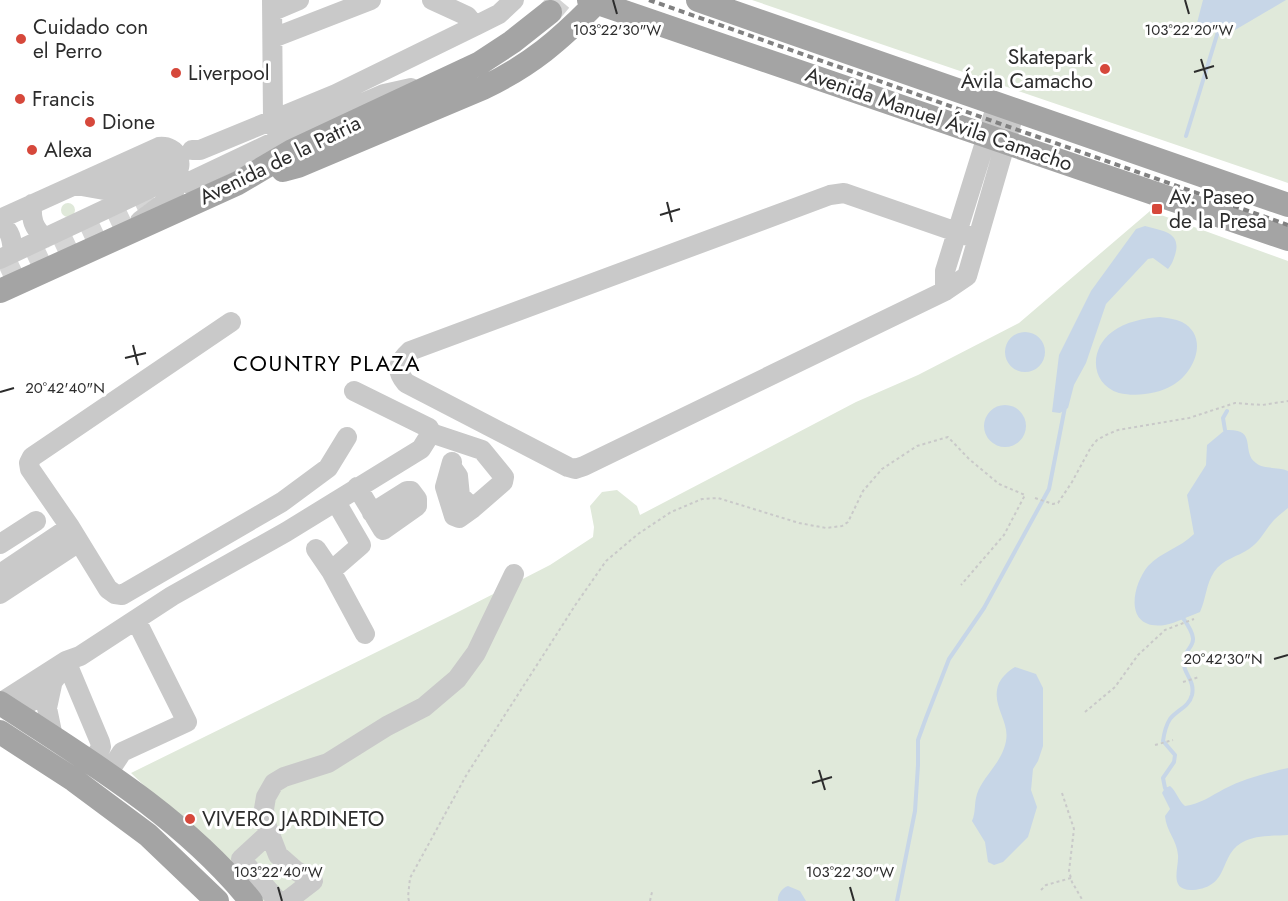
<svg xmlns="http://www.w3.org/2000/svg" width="1288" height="901" font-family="Jost,sans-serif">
	<rect width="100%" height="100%" fill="#fff"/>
	<path fill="#e0e9da" d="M 752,0 L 1288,0 L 1288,183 Z
		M61 210a7 7 0 1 1 14 0a7 7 0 1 1-14 0Z
		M 1150,211 L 1288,261 L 1288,901 L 261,901 L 218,856 L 131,773 L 456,613 L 550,565 L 593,537 L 594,527 L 590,506 L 602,492 L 617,490 L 637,506 L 640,515 L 856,402 L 918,375 L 1019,323 Z"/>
	<path fill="#c7d6e7" d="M 1203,0 L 1286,0 L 1235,30 L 1197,23 Z
		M 1145,226 C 1163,231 1182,232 1175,255 C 1173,261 1172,264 1168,269 L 1153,258 L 1148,259 L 1106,304 L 1086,363 L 1074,385 L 1068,408 L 1060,413 L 1052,412 L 1059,355 L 1091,291 L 1136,229 Z
		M 1160,317 C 1167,318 1175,319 1182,322 C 1210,337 1194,373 1173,385 C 1158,394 1136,397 1119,393 C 1090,384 1089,349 1112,332 C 1125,322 1144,318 1160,317 Z
		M1005 352a20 20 0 1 1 40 0a20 20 0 1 1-40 0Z
		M984 426a21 21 0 1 1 42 0a21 21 0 1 1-42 0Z
		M 1225,430 C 1259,428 1240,451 1256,463 C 1264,470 1278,466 1288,471 L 1288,508 C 1283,512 1278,516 1274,520 C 1265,530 1261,541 1249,549 C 1237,557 1223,559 1214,572 C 1206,584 1206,599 1200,612 C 1189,616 1176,623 1165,625 C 1124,631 1131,587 1148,566 C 1161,552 1180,548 1194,534 L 1187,495 L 1206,465 L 1207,445 Z
		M 1015,667 L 1036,674 L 1043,688 L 1043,746 L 1038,761 L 1033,769 L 1031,790 L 1037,807 L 1028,837 L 1003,862 L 994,865 L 988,862 L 985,842 L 972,821 C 976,812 974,803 977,794 C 983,776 1002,763 1006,741 C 1010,720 990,705 999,683 C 1003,676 1008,671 1015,667 Z
		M 1288,768 L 1288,835 C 1274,836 1255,835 1243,842 C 1218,855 1231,887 1193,890 C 1168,891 1179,869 1178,855 C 1177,840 1166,831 1165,816 L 1170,809 L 1162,793 L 1165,788 L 1170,786 C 1177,792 1178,800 1185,806 C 1200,804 1211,796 1224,789 C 1244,779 1266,773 1288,768 Z
		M 788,886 L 800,891 L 806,901 L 778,901 C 777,895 782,888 788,886 Z"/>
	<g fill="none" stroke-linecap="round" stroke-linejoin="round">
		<path stroke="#c7d6e7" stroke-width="4" d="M 1186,136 L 1220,25
			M 1225,430 L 1223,418 L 1227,411
			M 1165,788 L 1163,778 L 1174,762 L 1175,755 L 1163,741 C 1164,734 1166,725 1170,719 C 1177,710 1189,707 1192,695 C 1195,681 1185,675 1184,665 C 1182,643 1206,650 1183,618
			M 897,901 L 915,811 L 918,765 L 918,740 L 926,718 L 949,659 L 984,608 L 1049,489 L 1065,407"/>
		<path stroke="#d5d5d5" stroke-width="20" stroke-dasharray="20 10" stroke-linecap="butt" d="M 0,270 L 177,187"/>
		<path stroke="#d5d5d5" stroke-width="24" stroke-dasharray="24 12" stroke-linecap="butt" d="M 550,12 L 560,0"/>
		<path stroke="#c9c9c9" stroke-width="2" stroke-dasharray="3 3" stroke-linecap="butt" d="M 1035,498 L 1053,504 L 1058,503 L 1072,482 L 1091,447 L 1097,440 L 1106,435 L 1118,430 L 1189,418 L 1235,403 L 1262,405 L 1288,401
			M 1183,682 L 1199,677
			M 1085,712 L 1115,687 L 1138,655 L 1165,630 L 1194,619
			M 1155,745 L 1173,740
			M 1062,793 L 1074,829 L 1069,871 L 1072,882 L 1083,901
			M 1041,890 L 1046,885 L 1071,878
			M 409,901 L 408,897 L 410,878 L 467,774 L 576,604 L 606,561 L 638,534 L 671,512 L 702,499 L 718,498 L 799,523 L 826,528 L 842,526 L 848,522 L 863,491 L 882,469 L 917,446 L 948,437 L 969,459 L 999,484 L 1025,495 L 1004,535 L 961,585
			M 650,901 L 652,892"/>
		<path stroke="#c9c9c9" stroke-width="20" d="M 272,0 L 273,120 L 277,132
			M 273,11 L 299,0
			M 475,26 L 499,14 L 514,0
			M 273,38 L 371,0
			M 192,150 L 200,150 L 336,94 L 475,26 L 467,16 L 432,0
			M 187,183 L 282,138 L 384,94 L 411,88
			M 76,185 L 104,190 L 166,161
			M 32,204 C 31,219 33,228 45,238
			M 0,219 L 159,147 C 177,145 186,164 174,177 L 0,259
			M 140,221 L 172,197 L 175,189 L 174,177
			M 0,223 C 11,231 12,240 13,253
			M 977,239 L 844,193 L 830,195 L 410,351 C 398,362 395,370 406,383 L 568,467 L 575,469 L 584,466 L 945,291 L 967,276 L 1015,110
			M 945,291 L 945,271 L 997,104
			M 231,322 L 32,457 L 29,463 L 30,469 L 70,527 L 108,589 L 115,594 L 122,595 L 282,502 L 328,468 L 347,437
			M 431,433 L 482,450 L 504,477 L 503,482 L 473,508 L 460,496 L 458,476 L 451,466
			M 452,462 L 445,487 L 454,516 L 459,518 L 473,508
			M 357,487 L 383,530 L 417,506 L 417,499 L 411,491 L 407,491 L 372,513
			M 336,502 L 361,545 L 331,571 L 365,634
			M 0,544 L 36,521
			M 316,549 L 331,571
			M 0,574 L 70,527
			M 0,594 L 79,542
			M 66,661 L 100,742 L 101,747 L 92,763
			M 53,680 L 47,708 L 53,737
			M 0,703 L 66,661 L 80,656 L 172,596 L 286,532 L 421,449 L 431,433 L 429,428 L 354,391
			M 17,714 L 55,679
			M 108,773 L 122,752 L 187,722 L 136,620
			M 265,837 L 241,859 L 278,901
			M 287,901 L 313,881 L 295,870 L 278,855 L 266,824 L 264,809 L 266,797 L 274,783 L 284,777 L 328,763 L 387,726 L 424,707 L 457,679 L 476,653 L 514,574"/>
		<path stroke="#a4a4a4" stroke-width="24" d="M 589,0 L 1288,239
			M 698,0 L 1288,205
			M 283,170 L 298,166 L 483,88 C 531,65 560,40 596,3
			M 0,291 L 238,183 L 292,151 L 480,63 L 512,42 L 550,12
			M 0,703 C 89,761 183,817 251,901
			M 0,732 L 74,780 L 148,835 L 217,901"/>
		<path stroke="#818181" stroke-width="4" stroke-dasharray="6 4.5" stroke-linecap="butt" d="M 649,0 L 1288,225"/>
	</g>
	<path fill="none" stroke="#2c2c2c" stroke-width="2" d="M 613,0 L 617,14M 1185,0 L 1189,14M 1201,59 L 1207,79M 1194,72 L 1214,66M 667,202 L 672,222M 660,215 L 680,209M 133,345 L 138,365M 125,358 L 146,353M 0,392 L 14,388M 1274,659 L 1288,655M 819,770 L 825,790M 812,783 L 832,777M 278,887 L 282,901M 850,887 L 854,901"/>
	<g fill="#d6483b" stroke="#fff" stroke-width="2">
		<circle cx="21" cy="39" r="6"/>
		<circle cx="1105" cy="69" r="6"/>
		<circle cx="176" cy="73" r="6"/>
		<circle cx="20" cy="99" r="6"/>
		<circle cx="90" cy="122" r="6"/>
		<circle cx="32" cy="150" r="6"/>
		<rect x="1151" y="203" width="12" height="12" rx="3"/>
		<circle cx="190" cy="819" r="6"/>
	</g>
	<g text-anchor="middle" stroke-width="6" stroke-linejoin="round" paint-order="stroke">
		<g font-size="21" fill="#2c2c2c" stroke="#fff" text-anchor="start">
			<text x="33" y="34">Cuidado con<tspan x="33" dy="24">el Perro</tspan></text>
			<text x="1093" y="64" text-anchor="end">Skatepark<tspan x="1093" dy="24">Ávila Camacho</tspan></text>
			<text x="188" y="80">Liverpool</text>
			<text x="32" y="106">Francis</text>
			<text x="102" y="129">Dione</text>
			<text x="44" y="157">Alexa</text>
			<text x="1169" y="204">Av. Paseo<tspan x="1169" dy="24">de la Presa</tspan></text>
			<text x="202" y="826">VIVERO JARDINETO</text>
		</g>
		<g font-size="21" fill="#2c2c2c" stroke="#fff">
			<text transform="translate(939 119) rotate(19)" y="7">Avenida Manuel Ávila Camacho</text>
			<text transform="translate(280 160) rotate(-26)" y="7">Avenida de la Patria</text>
		</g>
		<g font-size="22" letter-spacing="1.5" fill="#000" stroke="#fff">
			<text x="327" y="371">COUNTRY PLAZA</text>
		</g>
	</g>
	<g font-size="15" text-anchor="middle" fill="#2c2c2c" stroke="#fff" stroke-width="6" stroke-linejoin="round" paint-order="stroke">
		<text x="617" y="35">103°22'30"W</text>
		<text x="1189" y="35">103°22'20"W</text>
		<text x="65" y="393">20°42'40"N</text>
		<text x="1223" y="664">20°42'30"N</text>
		<text x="278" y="877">103°22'40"W</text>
		<text x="850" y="877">103°22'30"W</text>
	</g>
</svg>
